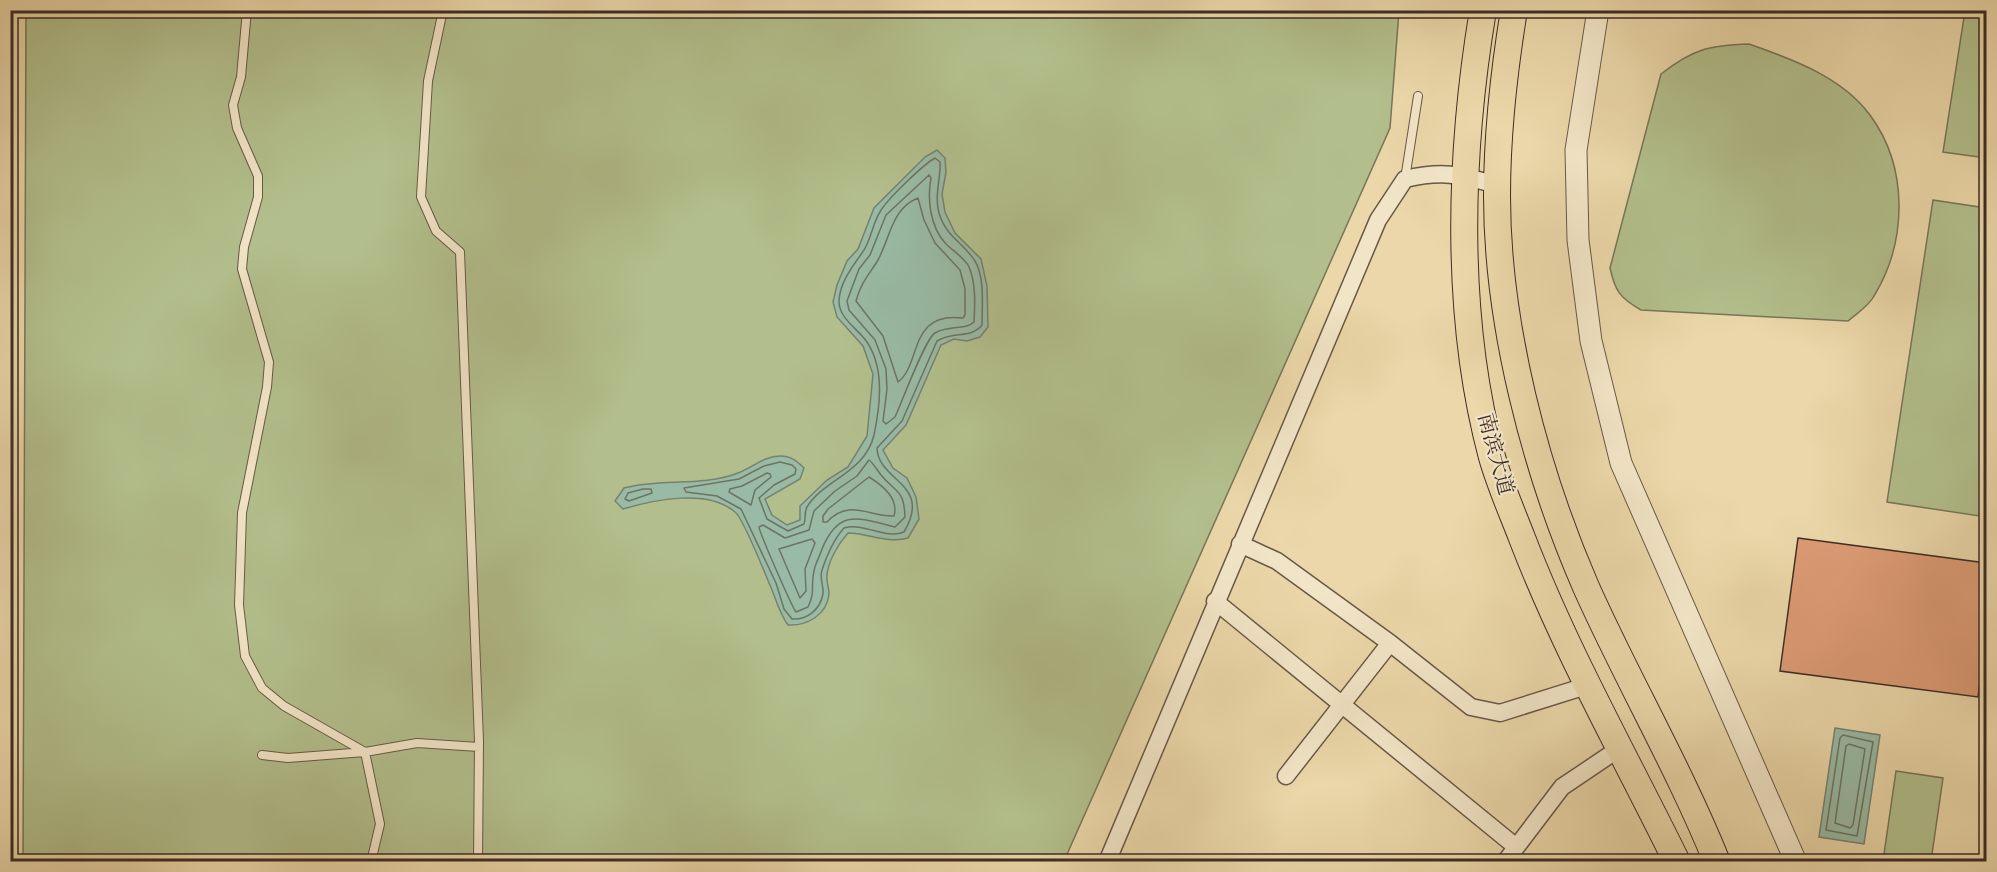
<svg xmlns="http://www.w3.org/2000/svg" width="1997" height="872" font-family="'Old Standard TT','Noto Serif SC',serif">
	<rect width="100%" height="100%" fill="#ebd7a9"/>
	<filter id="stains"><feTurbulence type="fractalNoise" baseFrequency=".00333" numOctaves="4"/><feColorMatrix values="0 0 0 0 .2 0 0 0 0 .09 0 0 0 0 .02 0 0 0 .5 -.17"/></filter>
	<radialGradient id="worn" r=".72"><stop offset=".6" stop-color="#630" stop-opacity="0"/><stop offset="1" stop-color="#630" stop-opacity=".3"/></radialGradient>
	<path fill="#b2bf8c" stroke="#787659" stroke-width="1.5" d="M 26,11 L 1399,11 L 1390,128 L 1064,861 L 23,862 Z
		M 1965,11 L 1986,11 L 1986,158 L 1943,152 Z
		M 1749,44 C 1792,59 1842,77 1870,115 C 1909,168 1907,242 1874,296 C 1869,306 1856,314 1848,321 L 1641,310 C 1620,298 1615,291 1610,268 L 1661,74 C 1693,49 1710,45 1749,44 Z
		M 1933,200 L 1986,208 L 1986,517 L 1887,502 Z
		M 1896,771 L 1943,778 L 1931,861 L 1883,861 Z"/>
	<path fill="#99baa4" stroke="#758272" stroke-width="1.5" d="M 937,150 L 945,158 L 946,172 L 942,194 L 945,212 L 955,233 L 981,259 L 987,286 L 988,327 L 980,337 L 967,341 L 954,339 L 941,345 L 906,425 L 883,450 L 893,468 L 907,478 L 916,497 L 919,519 L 908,538 C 888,544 868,533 848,533 C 839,543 828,561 827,575 C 826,581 829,588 829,594 C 827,615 807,626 788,625 C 778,611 776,598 769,583 C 764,571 743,518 735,512 C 708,488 653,500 623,509 L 615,501 L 624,488 C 660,478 702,487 738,473 C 752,468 764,456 780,456 C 791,456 797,461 804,468 L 800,479 L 765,499 L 772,515 L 787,525 L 800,520 L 800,506 L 827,480 L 848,467 L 867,436 L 873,374 L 863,346 L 837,317 L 833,302 L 837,285 L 847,261 L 858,249 L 874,208 L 925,157 Z
		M 1835,728 L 1880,735 L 1864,844 L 1819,837 Z"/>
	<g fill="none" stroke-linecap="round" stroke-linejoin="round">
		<path stroke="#6c7465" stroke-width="1.5" d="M 935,158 L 940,162 C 941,179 934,195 939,213 C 946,237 963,242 975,261 C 985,277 982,307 982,325 C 971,339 953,331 937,341 L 902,421 L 877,448 C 878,482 933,483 904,532 C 886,540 864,522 844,528 C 833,540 827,555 822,570 C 819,578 824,586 823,594 C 820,610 807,620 792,619 L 784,609 L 776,583 L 741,509 L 717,496 L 686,492 L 684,488 L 739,479 L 764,466 L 780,462 L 792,465 L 796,469 L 795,474 L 774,485 L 759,498 L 767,519 L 788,531 L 804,524 C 806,519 804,512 807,507 C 824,479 865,473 874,435 C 880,406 885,369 867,342 C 859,330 839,318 839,302 C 839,284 852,267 862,253 C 871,242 872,224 880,212 C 886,200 924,164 935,158 Z
			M 929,175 L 931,178 C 927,199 930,227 946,244 C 953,251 965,258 969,267 C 976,283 975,305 974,322 C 967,330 948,325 935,333 C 925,339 902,402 895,417 L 886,424 L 883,421 L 887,389 L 886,369 L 875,340 L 849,310 L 847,301 L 859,269 L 870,255 L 886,215 Z
			M 918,198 L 924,220 L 935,243 L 960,270 L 965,289 L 965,315 L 963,318 C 908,311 922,364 898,382 L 883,336 L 856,301 C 861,282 869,275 878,260 C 890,238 892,208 918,198 Z
			M 869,460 C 874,464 877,470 881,475 C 896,493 904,489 905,517 L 895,527 C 859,518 839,508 822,549 C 820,556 815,564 814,571 C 810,587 816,591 808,607 L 796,612 C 792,607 760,534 759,527 L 763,525 L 785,538 L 809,530 L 814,511 L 835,491 L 857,476 Z
			M 767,473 L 770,474 L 771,477 L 755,490 L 751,505 L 729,492 L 730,489 L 742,486 Z
			M 869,477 C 882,485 899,499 894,516 C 869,517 849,498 827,522 L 823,522 L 823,516 L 828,509 Z
			M 643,489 L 651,489 L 652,493 L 629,501 L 625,499 L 628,493 Z
			M 812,539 L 815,543 L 805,569 L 806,591 L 800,598 L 779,549 Z
			M 1843,735 L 1873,742 L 1857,836 L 1826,830 L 1840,738 Z
			M 1849,744 L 1865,749 L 1853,825 L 1850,828 L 1835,823 L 1846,746 Z"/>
	</g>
	<path fill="#dc9b75" stroke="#3e2d26" stroke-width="1.5" d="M 1798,538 L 1986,563 L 1986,634 L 1978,697 L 1780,671 Z"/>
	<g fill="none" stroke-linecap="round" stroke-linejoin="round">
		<defs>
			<path id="service" d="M 247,10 L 241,77 L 233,105 L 237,128 L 258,176 L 258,197 L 244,247 L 242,269 L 269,362 L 267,387 L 242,513 L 239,605 L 245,656 L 262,688 L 284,706 L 365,752 L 380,824 L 371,862
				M 443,10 L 428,81 L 421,197 L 436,231 L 460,252 L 479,741 L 478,862
				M 1405,179 L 1418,96
				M 262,755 L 288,758 L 365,752 L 417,743 L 479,747"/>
			<path id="minor" d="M 1240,544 L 1277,561 L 1390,643 L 1471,707 L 1500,713 L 1586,686
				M 1215,601 L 1515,846
				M 1286,776 L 1390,643
				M 1107,862 L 1378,220 L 1405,179 C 1444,170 1460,175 1497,185
				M 1505,862 L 1562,787 L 1620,748"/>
			<path id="tertiary" d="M 1598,10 L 1576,150 L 1578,240 L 1591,341 L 1621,463 L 1796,862"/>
			<path id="primary" d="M 1483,10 C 1459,154 1454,316 1492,457 C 1500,485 1512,512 1522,538 C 1565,650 1624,754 1677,862
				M 1514,10 C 1504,71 1497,134 1497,196 C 1497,324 1535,470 1586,587 C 1627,679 1679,768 1717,862"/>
		</defs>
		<use href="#service" stroke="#695847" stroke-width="10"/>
		<use href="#minor" stroke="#695847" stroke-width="19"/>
		<use href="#tertiary" stroke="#695847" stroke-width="23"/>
		<use href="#primary" stroke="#3e2d26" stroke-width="28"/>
		<use href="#service" stroke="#f2e5c7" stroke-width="8"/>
		<use href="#minor" stroke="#f2e5c7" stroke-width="16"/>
		<use href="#tertiary" stroke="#f2e5c7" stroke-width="21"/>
		<use href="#primary" stroke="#ebd7a9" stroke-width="26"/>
	</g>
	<g text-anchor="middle" stroke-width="4.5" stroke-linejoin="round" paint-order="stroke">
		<g font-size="21" fill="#3e2d26" stroke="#f2e5c7">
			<text transform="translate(1496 454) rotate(75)" y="7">南滨大道</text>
		</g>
	</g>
	<rect width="1997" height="872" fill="none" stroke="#ebd7a9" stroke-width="36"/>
	<rect x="12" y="12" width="1973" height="848" fill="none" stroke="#3e2d26" stroke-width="3"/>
	<rect x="18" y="18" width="1961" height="836" fill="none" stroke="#3e2d26" stroke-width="1.5"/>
	<rect width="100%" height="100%" filter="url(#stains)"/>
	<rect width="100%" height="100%" fill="url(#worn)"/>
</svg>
